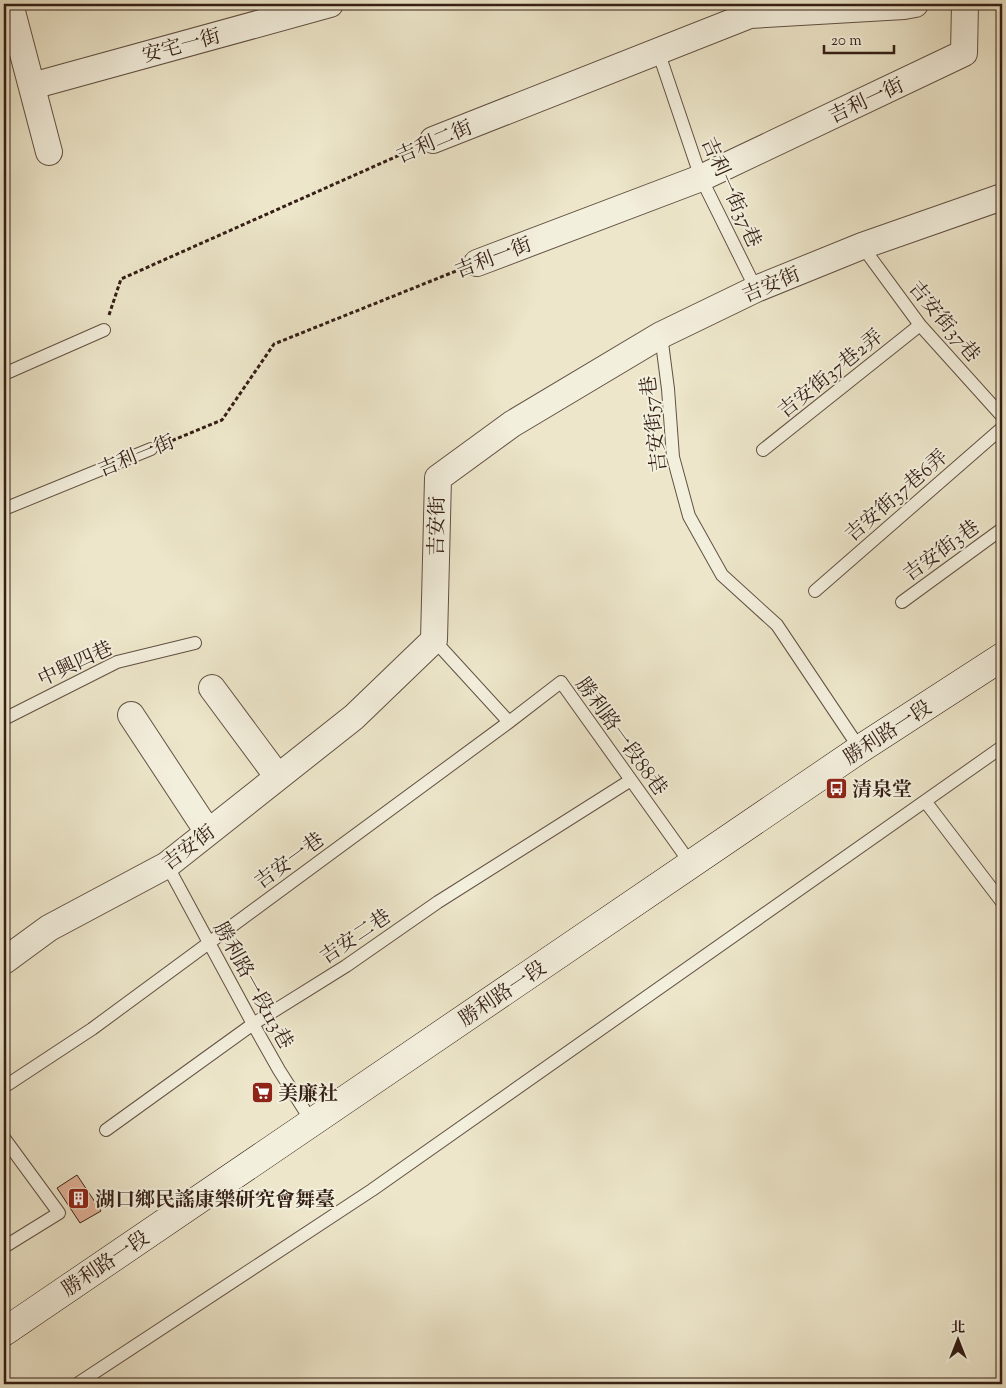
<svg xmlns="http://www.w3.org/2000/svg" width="1006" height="1388" font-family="'Sorts Mill Goudy','Noto Serif TC',serif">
	<rect width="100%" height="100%" fill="#ede6ca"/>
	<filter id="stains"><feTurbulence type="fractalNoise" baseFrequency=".004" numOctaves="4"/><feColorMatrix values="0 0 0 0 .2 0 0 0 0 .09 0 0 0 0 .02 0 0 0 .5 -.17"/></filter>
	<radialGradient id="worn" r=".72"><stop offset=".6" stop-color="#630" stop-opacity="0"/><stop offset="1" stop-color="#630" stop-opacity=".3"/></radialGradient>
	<path fill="#e3b499" stroke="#341f16" d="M 77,1175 L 101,1211 L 80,1223 L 57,1188 Z"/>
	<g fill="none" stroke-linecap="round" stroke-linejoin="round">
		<defs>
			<path id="lane" d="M 658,51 L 701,178 L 756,289
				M 862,246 L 920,325 L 1002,416
				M 661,335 L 668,389 L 673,457 L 689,516 L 722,575 L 777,625 L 860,749
				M 4,374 L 104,330
				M 763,450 L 920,325
				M 4,509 L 151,449
				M 815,591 L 1002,428
				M 902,602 L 1002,529
				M 434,640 L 509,722
				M 4,719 L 117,662 L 195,643
				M 925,801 L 1002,902
				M 167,865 L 253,1024 L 279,1070 L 312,1122
				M 4,1087 L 92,1029 L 509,722 L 561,682 L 691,864
				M 106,1130 L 253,1024 L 346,966 L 438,902 L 631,780
				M 4,1138 L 59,1213 L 4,1247
				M 77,1384 L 372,1190 L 1002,747"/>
			<path id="street" d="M 10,4 L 49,152
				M 32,86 L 330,4
				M 433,140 L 750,15 L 904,6 L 915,4
				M 477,263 L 701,178 L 964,53 L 965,4
				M 212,688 L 278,777
				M 131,715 L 208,832
				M 4,961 L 49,928 L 167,865 L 354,717 L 434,640 L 438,478 L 512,424 L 661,335 L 756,289 L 862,246 L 1002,197"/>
			<path id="secondary" d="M 4,1332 L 860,749 L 1002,657"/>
		</defs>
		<use href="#lane" stroke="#625143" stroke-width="14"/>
		<use href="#street" stroke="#625143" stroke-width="28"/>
		<use href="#secondary" stroke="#341f16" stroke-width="29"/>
		<path stroke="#341f16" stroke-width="3" stroke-dasharray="4 2.5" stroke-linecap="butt" d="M 109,315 L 121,279 L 411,150
			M 166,443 L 222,420 L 274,344 L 456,271"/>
		<use href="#lane" stroke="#f3efdd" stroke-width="12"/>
		<use href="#street" stroke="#f3efdd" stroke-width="26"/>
		<use href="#secondary" stroke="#f3efdd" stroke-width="28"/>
	</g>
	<defs>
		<symbol id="bus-square" viewBox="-11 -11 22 22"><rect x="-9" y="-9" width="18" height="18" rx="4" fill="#8f2418" stroke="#f3efdd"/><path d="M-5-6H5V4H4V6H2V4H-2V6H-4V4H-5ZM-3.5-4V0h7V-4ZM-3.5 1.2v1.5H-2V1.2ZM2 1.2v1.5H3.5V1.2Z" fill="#fff"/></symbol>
		<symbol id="supermarket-square" viewBox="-11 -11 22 22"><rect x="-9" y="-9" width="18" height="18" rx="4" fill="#8f2418" stroke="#f3efdd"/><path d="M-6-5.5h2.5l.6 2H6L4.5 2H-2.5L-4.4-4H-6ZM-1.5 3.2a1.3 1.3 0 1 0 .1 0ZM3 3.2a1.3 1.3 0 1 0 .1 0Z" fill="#fff"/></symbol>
		<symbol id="building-square" viewBox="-11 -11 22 22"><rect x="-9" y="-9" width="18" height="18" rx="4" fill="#8f2418" stroke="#f3efdd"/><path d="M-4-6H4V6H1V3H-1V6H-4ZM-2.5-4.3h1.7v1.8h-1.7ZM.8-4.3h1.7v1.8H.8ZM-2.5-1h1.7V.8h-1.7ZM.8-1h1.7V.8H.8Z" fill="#fff"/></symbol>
	</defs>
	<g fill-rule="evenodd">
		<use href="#bus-square" x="824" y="776" width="25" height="25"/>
		<use href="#supermarket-square" x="250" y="1080" width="25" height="25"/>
		<use href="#building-square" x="66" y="1186" width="25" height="25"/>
	</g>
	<g text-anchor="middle" stroke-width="4" stroke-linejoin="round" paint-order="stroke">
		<g font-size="20" fill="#341f16" stroke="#f3efdd">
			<text transform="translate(181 45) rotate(-15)" y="7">安宅一街</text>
			<text transform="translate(866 100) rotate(-25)" y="7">吉利一街</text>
			<text transform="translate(434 141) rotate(-23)" y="7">吉利二街</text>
			<text transform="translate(732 192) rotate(66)" y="7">吉利一街37巷</text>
			<text transform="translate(493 257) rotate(-21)" y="7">吉利一街</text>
			<text transform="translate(771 284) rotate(-23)" y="7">吉安街</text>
			<text transform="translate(945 321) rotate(50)" y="7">吉安街37巷</text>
			<text transform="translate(830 373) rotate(-39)" y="7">吉安街37巷2弄</text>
			<text transform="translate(653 424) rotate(-97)" y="7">吉安街57巷</text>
			<text transform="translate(136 455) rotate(-22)" y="7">吉利一街</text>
			<text transform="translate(896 495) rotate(-41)" y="7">吉安街37巷6弄</text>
			<text transform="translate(436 526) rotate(-89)" y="7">吉安街</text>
			<text transform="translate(941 550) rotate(-36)" y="7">吉安街3巷</text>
			<text transform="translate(75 663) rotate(-25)" y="7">中興四巷</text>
			<text transform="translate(887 732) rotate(-33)" y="7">勝利路一段</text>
			<text transform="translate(622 736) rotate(54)" y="7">勝利路一段88巷</text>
			<text transform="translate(188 847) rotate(-37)" y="7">吉安街</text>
			<text transform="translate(289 860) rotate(-36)" y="7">吉安一巷</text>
			<text transform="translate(355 936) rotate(-34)" y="7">吉安二巷</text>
			<text transform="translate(254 985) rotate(61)" y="7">勝利路一段113巷</text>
			<text transform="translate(502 993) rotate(-34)" y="7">勝利路一段</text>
			<text transform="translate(105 1263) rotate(-34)" y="7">勝利路一段</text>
		</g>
		<g font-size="20" font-weight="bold" fill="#341f16" stroke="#f3efdd" text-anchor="start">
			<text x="852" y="796">清泉堂</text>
			<text x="278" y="1100">美廉社</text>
			<text x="95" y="1206">湖口鄉民謠康樂研究會舞臺</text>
		</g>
	</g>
	<rect width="1006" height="1388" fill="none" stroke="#ede6ca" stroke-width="20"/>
	<rect x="5" y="5" width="996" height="1378" fill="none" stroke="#341f16" stroke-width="2.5"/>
	<rect x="10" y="10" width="986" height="1368" fill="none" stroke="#341f16"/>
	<g transform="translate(958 1340)" stroke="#f3efdd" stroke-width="4" paint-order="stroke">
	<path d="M0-4L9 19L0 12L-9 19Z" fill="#341f16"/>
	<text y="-8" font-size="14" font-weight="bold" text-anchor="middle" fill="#341f16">北</text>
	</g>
	<path d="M824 45v8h70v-8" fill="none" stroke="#341f16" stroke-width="2.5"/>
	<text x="831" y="45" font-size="15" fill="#341f16" stroke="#f3efdd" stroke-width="4" paint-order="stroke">20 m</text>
	<rect width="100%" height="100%" filter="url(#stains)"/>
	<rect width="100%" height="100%" fill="url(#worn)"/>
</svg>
